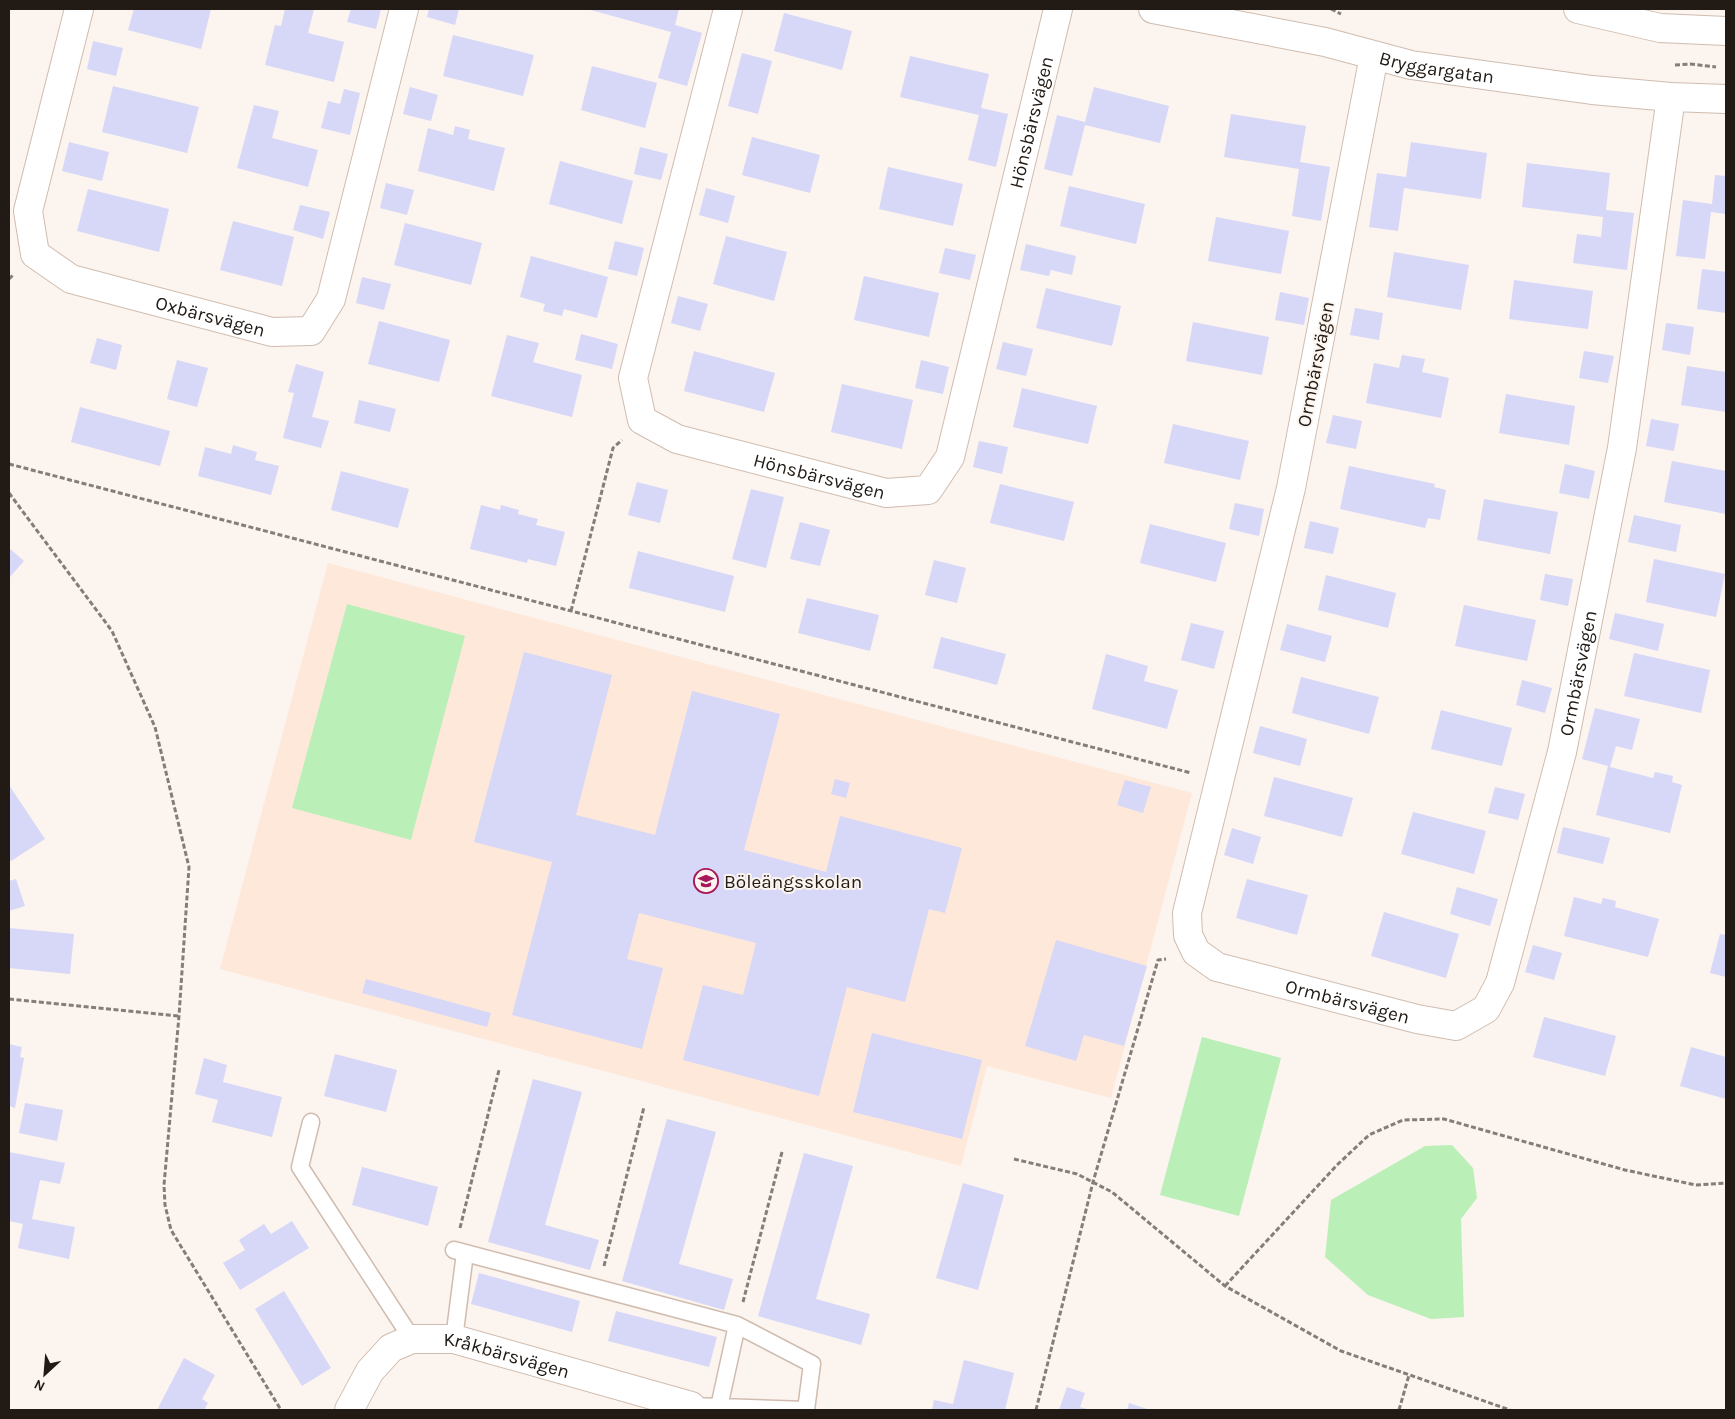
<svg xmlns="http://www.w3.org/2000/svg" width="1735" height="1419" font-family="Karla,sans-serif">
	<rect width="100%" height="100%" fill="#fcf4ee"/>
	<path fill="#fee8da" d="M 328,563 L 1192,793 L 1111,1098 L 987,1066 L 961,1166 L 220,969 Z"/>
	<path fill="#baefb7" d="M 347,604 L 465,636 L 411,840 L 292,808 Z
		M 1202,1037 L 1281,1058 L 1239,1216 L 1160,1195 Z
		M 1452,1145 L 1473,1168 L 1477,1198 L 1461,1219 L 1464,1317 L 1431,1319 L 1368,1295 L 1325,1257 L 1331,1200 L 1425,1146 Z"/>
	<path fill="#d7d7f8" d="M 134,9 L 211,9 L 201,49 L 128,30 Z
		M 285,9 L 314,9 L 308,33 L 344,42 L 334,82 L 265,65 L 275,25 L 281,26 Z
		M 351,9 L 381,9 L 376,29 L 347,22 Z
		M 429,9 L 459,9 L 455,25 L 427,17 Z
		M 587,9 L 679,9 L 675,25 L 702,33 L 687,86 L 658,78 L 671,32 Z
		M 784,13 L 852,31 L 842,70 L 774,51 Z
		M 453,35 L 534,55 L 523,96 L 443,76 Z
		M 93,41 L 123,48 L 116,76 L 87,69 Z
		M 742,53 L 772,61 L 758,114 L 728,106 Z
		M 910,56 L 989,74 L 981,108 L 1008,114 L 996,167 L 968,160 L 979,115 L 900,97 Z
		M 592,66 L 657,83 L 645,128 L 581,110 Z
		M 113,86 L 199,107 L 187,153 L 102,132 Z
		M 410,87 L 438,95 L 431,121 L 403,114 Z
		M 1094,87 L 1169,106 L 1160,143 L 1085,125 L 1072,176 L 1044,169 L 1057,115 L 1085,122 Z
		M 344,89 L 360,93 L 350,135 L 321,128 L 328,101 L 340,104 Z
		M 254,105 L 279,111 L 272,138 L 318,150 L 308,187 L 237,168 Z
		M 1231,114 L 1306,126 L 1300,162 L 1330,167 L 1321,221 L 1292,216 L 1299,169 L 1224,157 Z
		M 455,126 L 470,130 L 468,139 L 505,148 L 494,191 L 418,171 L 428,128 L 453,135 Z
		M 752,137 L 820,155 L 810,193 L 742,175 Z
		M 69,142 L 109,152 L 102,181 L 62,171 Z
		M 1411,142 L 1487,153 L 1481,199 L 1404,188 L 1398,231 L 1369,227 L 1377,173 L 1406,177 Z
		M 640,147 L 668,154 L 661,180 L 634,174 Z
		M 560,161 L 633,181 L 622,224 L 549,204 Z
		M 1527,163 L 1610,173 L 1606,210 L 1634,213 L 1627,270 L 1573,263 L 1577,234 L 1601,237 L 1603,217 L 1522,207 Z
		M 888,167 L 963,184 L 953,226 L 879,209 Z
		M 1715,175 L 1726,176 L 1726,214 L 1711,212 L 1705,259 L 1676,256 L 1683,200 L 1712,204 Z
		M 386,183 L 414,190 L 407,215 L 380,208 Z
		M 1069,186 L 1145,204 L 1136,244 L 1060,226 Z
		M 706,188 L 735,196 L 728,223 L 699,215 Z
		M 88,189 L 169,209 L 159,252 L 77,231 Z
		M 300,205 L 330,212 L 323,239 L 293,230 Z
		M 1216,217 L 1289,231 L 1281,274 L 1208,261 Z
		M 233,221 L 294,237 L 282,286 L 220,270 Z
		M 405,223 L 482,243 L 471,285 L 394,265 Z
		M 726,236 L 787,252 L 774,301 L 713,284 Z
		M 615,241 L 644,248 L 637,276 L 608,269 Z
		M 1026,244 L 1076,256 L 1072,275 L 1051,270 L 1049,276 L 1020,270 Z
		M 945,248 L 976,255 L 970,280 L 939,273 Z
		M 1394,252 L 1469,265 L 1461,310 L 1387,297 Z
		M 531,256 L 608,277 L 597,318 L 564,309 L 562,316 L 543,311 L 545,304 L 520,297 Z
		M 1702,269 L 1726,272 L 1726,313 L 1697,309 Z
		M 864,276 L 939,293 L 929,337 L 854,320 Z
		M 362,277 L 391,284 L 384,310 L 356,303 Z
		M 1514,280 L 1593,291 L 1588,329 L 1509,319 Z
		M 1046,288 L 1121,306 L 1112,346 L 1036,328 Z
		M 1280,292 L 1309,298 L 1304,325 L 1275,320 Z
		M 678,296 L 708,304 L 700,331 L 671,323 Z
		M 1355,308 L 1383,313 L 1379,340 L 1350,335 Z
		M 379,321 L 450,340 L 439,382 L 368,364 Z
		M 1193,322 L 1269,337 L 1262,375 L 1186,361 Z
		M 1666,323 L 1694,327 L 1690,355 L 1662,350 Z
		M 581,334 L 618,344 L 612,369 L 575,360 Z
		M 507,335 L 539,343 L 533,362 L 582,375 L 572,417 L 491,396 Z
		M 97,338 L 122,345 L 116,370 L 90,363 Z
		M 1003,342 L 1033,349 L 1026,376 L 996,369 Z
		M 694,351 L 775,373 L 764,412 L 684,391 Z
		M 1584,351 L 1614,356 L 1608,383 L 1579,378 Z
		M 1402,355 L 1425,359 L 1422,372 L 1449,378 L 1441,418 L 1366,403 L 1374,363 L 1399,368 Z
		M 177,360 L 208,368 L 197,407 L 167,399 Z
		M 921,360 L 949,367 L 943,394 L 915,388 Z
		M 296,364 L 324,372 L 312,417 L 329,421 L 321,448 L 283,438 L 294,393 L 288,392 Z
		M 1687,366 L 1726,372 L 1726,412 L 1681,405 Z
		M 842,384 L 913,400 L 902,449 L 831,432 Z
		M 1022,388 L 1097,406 L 1088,444 L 1013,427 Z
		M 1506,394 L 1575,406 L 1569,445 L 1499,433 Z
		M 359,400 L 396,409 L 390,432 L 354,423 Z
		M 80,407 L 170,431 L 160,466 L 71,442 Z
		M 1333,415 L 1362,421 L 1356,449 L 1326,443 Z
		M 1651,419 L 1679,424 L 1674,451 L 1646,446 Z
		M 1173,424 L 1249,441 L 1240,480 L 1164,463 Z
		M 979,441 L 1008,447 L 1002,474 L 973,467 Z
		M 233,445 L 257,452 L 255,460 L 279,466 L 271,495 L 198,476 L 205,447 L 231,454 Z
		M 1672,461 L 1726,471 L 1726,514 L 1664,502 Z
		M 1565,464 L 1595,471 L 1589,499 L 1559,493 Z
		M 1349,466 L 1435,484 L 1434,487 L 1446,490 L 1440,520 L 1428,518 L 1425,528 L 1340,509 Z
		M 341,471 L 409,489 L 398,528 L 331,510 Z
		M 637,482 L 668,490 L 660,523 L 628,515 Z
		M 1000,484 L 1074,502 L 1064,541 L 990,523 Z
		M 751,489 L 784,497 L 766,568 L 732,559 Z
		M 1484,499 L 1558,512 L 1550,554 L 1477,540 Z
		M 1235,503 L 1264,509 L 1259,536 L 1229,529 Z
		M 481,505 L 500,510 L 501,505 L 519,510 L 518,514 L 538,519 L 536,525 L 565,532 L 556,566 L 528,559 L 527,563 L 470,549 Z
		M 1634,515 L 1681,525 L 1676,552 L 1628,542 Z
		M 1310,521 L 1339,528 L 1333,554 L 1304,548 Z
		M 800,522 L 830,530 L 820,566 L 790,559 Z
		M 1150,524 L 1226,543 L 1216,582 L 1140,563 Z
		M 9,548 L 24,561 L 9,578 Z
		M 638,551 L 734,576 L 725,612 L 629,588 Z
		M 1654,559 L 1725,574 L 1716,617 L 1646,602 Z
		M 934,560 L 966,568 L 957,603 L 925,595 Z
		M 1545,574 L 1573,579 L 1568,606 L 1540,600 Z
		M 1326,575 L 1396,593 L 1388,628 L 1318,610 Z
		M 807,598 L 879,615 L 870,651 L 798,633 Z
		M 1464,605 L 1536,620 L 1527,661 L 1455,646 Z
		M 1615,613 L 1664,624 L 1658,651 L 1609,639 Z
		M 1191,623 L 1224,631 L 1214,669 L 1181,660 Z
		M 1287,624 L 1332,636 L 1325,662 L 1280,650 Z
		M 941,637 L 1006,654 L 997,685 L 933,668 Z
		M 524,652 L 612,675 L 576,815 L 655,835 L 692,691 L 780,714 L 744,850 L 826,872 L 840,816 L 962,848 L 945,913 L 929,909 L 905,1002 L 847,987 L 819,1096 L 683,1060 L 703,985 L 743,995 L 756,943 L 639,913 L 627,959 L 663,968 L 642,1049 L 512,1015 L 552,862 L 474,842 Z
		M 1634,653 L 1710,670 L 1701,713 L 1624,696 Z
		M 1106,654 L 1148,666 L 1144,681 L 1178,690 L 1167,729 L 1092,709 Z
		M 1301,677 L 1379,697 L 1369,734 L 1292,713 Z
		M 1522,680 L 1552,688 L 1545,713 L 1516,705 Z
		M 1595,708 L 1640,719 L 1632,750 L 1616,746 L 1610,767 L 1653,778 L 1655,772 L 1673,776 L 1672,782 L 1682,785 L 1670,833 L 1596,815 L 1608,766 L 1582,759 Z
		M 1441,710 L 1512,728 L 1502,766 L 1431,749 Z
		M 1260,726 L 1307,739 L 1300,766 L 1253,753 Z
		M 1274,777 L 1353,798 L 1342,837 L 1264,816 Z
		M 835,779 L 850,783 L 846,798 L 831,794 Z
		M 1125,780 L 1151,787 L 1143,813 L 1117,805 Z
		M 9,785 L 45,839 L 11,861 L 9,858 Z
		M 1495,787 L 1525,794 L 1518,820 L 1488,813 Z
		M 1413,812 L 1486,831 L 1474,874 L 1401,854 Z
		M 1563,827 L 1610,838 L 1603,864 L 1557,853 Z
		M 1232,828 L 1261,837 L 1253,864 L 1224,855 Z
		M 16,879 L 25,906 L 9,911 L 9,881 Z
		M 1247,879 L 1308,895 L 1297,935 L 1236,918 Z
		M 1457,887 L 1498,899 L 1490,926 L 1450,914 Z
		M 1574,897 L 1601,904 L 1603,898 L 1616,901 L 1615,907 L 1659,919 L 1648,957 L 1564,936 Z
		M 1384,912 L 1459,934 L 1446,978 L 1371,956 Z
		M 9,928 L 74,934 L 70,974 L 9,968 Z
		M 1720,934 L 1726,935 L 1726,977 L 1710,973 Z
		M 1056,940 L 1147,966 L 1124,1046 L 1084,1035 L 1076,1061 L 1025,1046 Z
		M 1533,945 L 1562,953 L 1554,980 L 1525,972 Z
		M 366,979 L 491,1013 L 487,1027 L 362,993 Z
		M 1544,1017 L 1616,1036 L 1605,1076 L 1533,1057 Z
		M 872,1033 L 982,1060 L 962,1139 L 853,1112 Z
		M 9,1044 L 22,1047 L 20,1057 L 24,1058 L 15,1108 L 9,1106 Z
		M 1691,1047 L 1726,1057 L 1726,1099 L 1680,1086 Z
		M 335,1054 L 397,1070 L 386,1112 L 324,1096 Z
		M 204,1058 L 227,1065 L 223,1082 L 282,1097 L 272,1137 L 212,1122 L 218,1100 L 195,1094 Z
		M 533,1079 L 582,1092 L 545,1225 L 599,1240 L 590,1270 L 488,1242 Z
		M 25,1103 L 63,1110 L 57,1141 L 19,1133 Z
		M 667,1119 L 716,1132 L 679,1264 L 733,1279 L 724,1310 L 622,1281 Z
		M 9,1152 L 65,1163 L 60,1184 L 40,1180 L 32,1219 L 75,1227 L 69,1259 L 18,1248 L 23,1224 L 9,1221 Z
		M 804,1153 L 853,1166 L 816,1299 L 870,1314 L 861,1345 L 758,1316 Z
		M 362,1167 L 438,1187 L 428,1226 L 352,1205 Z
		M 963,1183 L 1004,1195 L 978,1290 L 936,1278 Z
		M 292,1221 L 309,1248 L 240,1290 L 223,1263 L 245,1250 L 239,1240 L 264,1224 L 271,1234 Z
		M 479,1273 L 580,1301 L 572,1332 L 471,1304 Z
		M 284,1291 L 331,1368 L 302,1386 L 255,1309 Z
		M 616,1311 L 717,1337 L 709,1367 L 608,1341 Z
		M 184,1358 L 215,1375 L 202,1399 L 208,1403 L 204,1410 L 157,1410 Z
		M 964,1360 L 1014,1373 L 1005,1410 L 932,1410 L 934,1400 L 953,1404 Z
		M 1067,1387 L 1085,1393 L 1080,1407 L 1090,1410 L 1059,1410 Z
		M 1129,1403 L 1150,1410 L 1127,1410 Z"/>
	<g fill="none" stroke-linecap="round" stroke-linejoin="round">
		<defs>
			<path id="service" d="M 311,1122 L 300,1167 L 412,1339
				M 454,1250 L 737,1325
				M 454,1339 L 465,1253
				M 691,1406 L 806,1410 L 812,1364 L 737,1325 L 719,1407"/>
			<g id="minor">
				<path id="s1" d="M 79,9 L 28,211 L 35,254 L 71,279 L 272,332 L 311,331 L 331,299 L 404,9"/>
				<path id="s2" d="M 728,9 L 633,378 L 642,420 L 677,439 L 886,493 L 928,490 L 950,457 L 1058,9"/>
				<path id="s3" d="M 1153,9 L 1325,42 L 1411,65 L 1592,90 L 1671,97 L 1726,99"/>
				<path id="s4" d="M 1374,56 L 1291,488 L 1187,913 L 1188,935 L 1196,952 L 1217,967 L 1417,1019 L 1456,1026 L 1486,1009 L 1500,983 L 1562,752 L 1622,448 L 1671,97"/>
				<path id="s5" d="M 349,1410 L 370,1371 L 391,1348 L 412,1339 L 454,1339 L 691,1406 L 689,1410"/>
			</g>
			<path id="tertiary" d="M 1578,9 L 1660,28 L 1726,31"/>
		</defs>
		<use href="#service" stroke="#d0bcaf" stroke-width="19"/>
		<use href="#minor" stroke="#d0bcaf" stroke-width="30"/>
		<use href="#tertiary" stroke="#d0bcaf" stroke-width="30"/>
		<path stroke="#857d78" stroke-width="3" stroke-dasharray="5 2.5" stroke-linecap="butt" d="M 1331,9 L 1341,14
			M 1675,65 L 1690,64 L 1716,67
			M 9,279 L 14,274
			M 9,464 L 1191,773
			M 9,493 L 112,631 L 155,727 L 189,867 L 179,1016 L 164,1185 L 165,1205 L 171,1230 L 281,1410
			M 571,611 L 613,448 L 622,440
			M 9,999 L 179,1016
			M 1014,1159 L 1077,1174 L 1112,1192 L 1225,1286 L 1341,1351 L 1510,1410
			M 460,1228 L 499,1070
			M 604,1266 L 644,1107
			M 1225,1286 L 1337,1165 L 1369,1135 L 1403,1120 L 1444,1119 L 1625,1170 L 1696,1185 L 1726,1183
			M 743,1302 L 782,1152
			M 1036,1410 L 1093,1182 L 1158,960 L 1166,959
			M 1399,1410 L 1409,1375"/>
		<use href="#service" stroke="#fff" stroke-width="16"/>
		<use href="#minor" stroke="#fff" stroke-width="28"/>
		<use href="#tertiary" stroke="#fff" stroke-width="28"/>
	</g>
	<defs>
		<symbol id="school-ring" viewBox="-11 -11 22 22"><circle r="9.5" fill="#fcf4ee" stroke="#a6185a" stroke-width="1.5"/><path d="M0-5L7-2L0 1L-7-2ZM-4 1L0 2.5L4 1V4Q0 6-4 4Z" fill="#a6185a"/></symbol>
	</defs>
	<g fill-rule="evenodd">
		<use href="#school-ring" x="692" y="867" width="28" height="28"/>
	</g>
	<g text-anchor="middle" stroke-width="4" stroke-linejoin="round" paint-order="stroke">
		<g font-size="19" fill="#211a15" stroke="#fcf4ee">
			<text dy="7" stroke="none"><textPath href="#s3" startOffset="290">Bryggargatan</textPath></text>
			<text dy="7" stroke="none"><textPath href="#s2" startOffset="1106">Hönsbärsvägen</textPath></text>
			<text dy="7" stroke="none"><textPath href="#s1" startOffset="440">Oxbärsvägen</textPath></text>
			<text transform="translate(1315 364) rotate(-79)" y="7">Ormbärsvägen</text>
			<text dy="7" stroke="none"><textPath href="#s2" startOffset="611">Hönsbärsvägen</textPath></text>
			<text dy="7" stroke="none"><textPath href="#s4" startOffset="1574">Ormbärsvägen</textPath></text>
			<text dy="7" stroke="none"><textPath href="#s4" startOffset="1079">Ormbärsvägen</textPath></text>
			<text dy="7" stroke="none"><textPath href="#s5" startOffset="195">Kråkbärsvägen</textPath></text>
		</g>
		<g font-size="19" fill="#211a15" stroke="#fcf4ee" text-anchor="start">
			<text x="724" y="888">Böleängsskolan</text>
		</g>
	</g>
	<rect width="1735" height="1419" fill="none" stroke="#211a15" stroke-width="20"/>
	<g transform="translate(45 1374) rotate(206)" stroke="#fcf4ee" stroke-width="4" paint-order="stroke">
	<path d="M0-4L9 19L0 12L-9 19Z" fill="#211a15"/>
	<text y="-8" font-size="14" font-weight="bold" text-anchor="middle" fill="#211a15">N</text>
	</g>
</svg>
